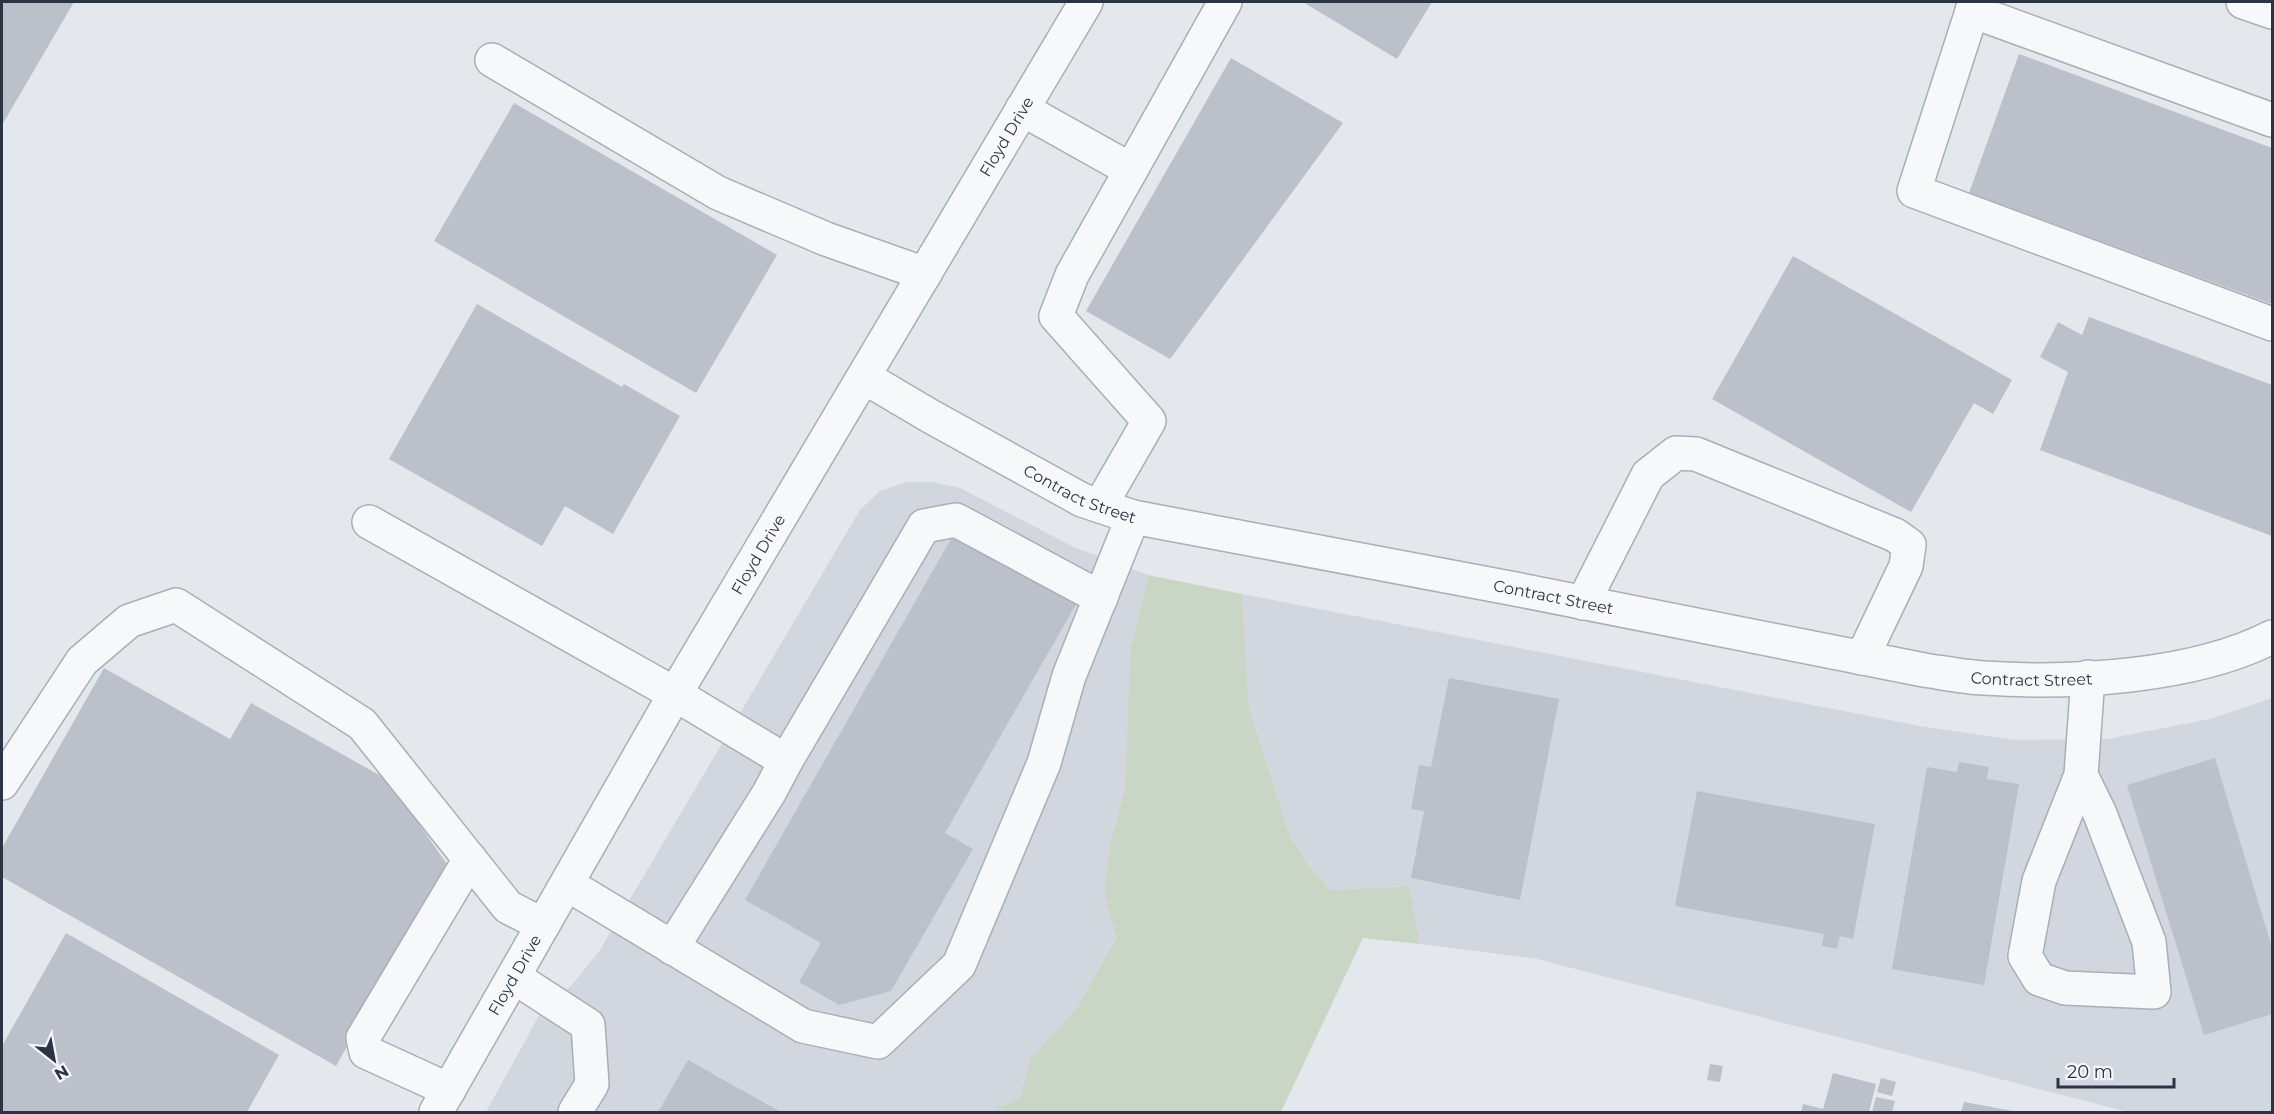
<svg xmlns="http://www.w3.org/2000/svg" width="2274" height="1114" font-family="Montserrat,sans-serif">
	<rect width="100%" height="100%" fill="#e4e7ec"/>
	<path fill="#d2d6de" d="M 907,482 L 932,482 L 960,488 L 1074,547 L 1148,575 L 1130,653 L 1125,787 L 1110,845 L 1104,892 L 1116,936 L 1078,1006 L 1030,1059 L 1020,1097 L 999,1107 L 995,1112 L 486,1112 L 542,1010 L 571,986 L 600,950 L 860,510 L 880,491 Z
		M 1242,594 L 1920,726 L 2015,740 L 2107,739 L 2210,719 L 2272,698 L 2272,1112 L 2128,1112 L 1537,959 L 1420,944 L 1409,886 L 1331,890 L 1309,866 L 1290,836 L 1249,708 Z"/>
	<path fill="#c9d6c5" d="M 1148,575 L 1242,594 L 1249,708 L 1290,836 L 1309,866 L 1331,890 L 1409,886 L 1420,944 L 1363,938 L 1281,1112 L 995,1112 L 999,1107 L 1020,1097 L 1030,1059 L 1078,1006 L 1116,937 L 1104,892 L 1110,845 L 1125,787 L 1130,653 Z"/>
	<path fill="#bbc0ca" d="M 2,2 L 74,2 L 2,125 Z
		M 1303,2 L 1432,2 L 1397,59 Z
		M 2019,54 L 2272,148 L 2272,304 L 1969,193 Z
		M 1231,58 L 1343,123 L 1170,359 L 1086,311 Z
		M 514,103 L 777,255 L 696,393 L 434,241 Z
		M 1793,256 L 2012,380 L 1993,414 L 1974,403 L 1911,512 L 1712,399 Z
		M 477,304 L 622,387 L 624,384 L 680,416 L 613,534 L 565,506 L 542,546 L 389,459 Z
		M 2089,317 L 2272,385 L 2272,536 L 2040,450 L 2068,372 L 2040,357 L 2058,322 L 2082,335 Z
		M 956,530 L 1079,599 L 945,833 L 973,849 L 891,991 L 839,1005 L 799,982 L 821,943 L 745,900 Z
		M 104,668 L 230,739 L 251,703 L 388,780 L 449,867 L 336,1066 L 2,877 L 2,848 Z
		M 1449,678 L 1559,699 L 1520,900 L 1411,878 L 1424,811 L 1411,809 L 1419,765 L 1431,767 Z
		M 2215,758 L 2272,948 L 2272,1014 L 2204,1035 L 2127,785 Z
		M 1959,762 L 1989,767 L 1987,779 L 2019,784 L 1984,985 L 1892,969 L 1927,767 L 1957,772 Z
		M 1697,791 L 1875,824 L 1853,939 L 1840,936 L 1837,949 L 1822,946 L 1824,934 L 1675,906 Z
		M 66,933 L 279,1055 L 247,1112 L 2,1112 L 2,1046 Z
		M 688,1060 L 781,1112 L 658,1112 Z
		M 1710,1064 L 1723,1066 L 1720,1082 L 1707,1080 Z
		M 1833,1073 L 1876,1084 L 1869,1112 L 1801,1112 L 1803,1104 L 1823,1109 Z
		M 1881,1078 L 1896,1082 L 1892,1096 L 1877,1092 Z
		M 1876,1097 L 1895,1101 L 1892,1112 L 1872,1112 Z
		M 1964,1102 L 2013,1111 L 2013,1112 L 1961,1112 Z"/>
	<g fill="none" stroke-linecap="round" stroke-linejoin="round">
		<defs>
			<g id="minor">
				<path d="M 1975,2 L 1914,191 L 2272,324"/>
				<path d="M 2243,2 L 2272,12"/>
				<path d="M 1972,11 L 2272,120"/>
				<path d="M 492,60 L 718,193 L 826,239 L 925,274"/>
				<path d="M 1022,109 L 1131,170 L 1072,275 L 1056,316 L 1149,421 L 1100,506"/>
				<path d="M 1131,170 L 1225,2"/>
				<path id="s1" d="M 864,377 L 930,416 L 1082,500 L 1133,517 L 1515,589 L 1924,670 C 1944,673 1964,677 1984,678 C 2072,684 2194,677 2272,637"/>
				<path d="M 369,522 L 675,694 L 786,761 L 769,793 L 672,948"/>
				<path d="M 1583,603 L 1648,475 L 1676,453 L 1696,454 L 1895,535 L 1909,545 L 1906,566 L 1862,658"/>
				<path d="M 786,761 L 924,526 L 956,520 L 1101,598"/>
				<path d="M 2081,775 L 2039,881 L 2025,956 L 2039,979 L 2065,988 L 2154,992 L 2149,942 L 2100,814 L 2081,775 L 2088,677"/>
				<path d="M 2,783 L 82,661 L 129,621 L 176,605 L 362,724 L 508,907 L 543,925"/>
				<path d="M 567,884 L 803,1026 L 878,1042 L 959,965 L 1044,763 L 1069,676 L 1133,517"/>
				<path d="M 514,977 L 588,1025 L 592,1084 L 575,1112"/>
				<path d="M 449,1090 L 366,1052 L 363,1038 L 470,859"/>
				<path id="s2" d="M 436,1112 L 675,694 L 1086,2"/>
			</g>
		</defs>
		<use href="#minor" stroke="#a9aeb7" stroke-width="36"/>
		<use href="#minor" stroke="#f7f8fa" stroke-width="33"/>
	</g>
	<g text-anchor="middle" stroke-width="5" stroke-linejoin="round" paint-order="stroke">
		<g font-size="16" fill="#2b3445" stroke="#f4f6f9">
			<text dy="6" stroke="none"><textPath href="#s2" startOffset="1130">Floyd Drive</textPath></text>
			<text dy="6" stroke="none"><textPath href="#s1" startOffset="246">Contract Street</textPath></text>
			<text dy="6" stroke="none"><textPath href="#s2" startOffset="644">Floyd Drive</textPath></text>
			<text dy="6" stroke="none"><textPath href="#s1" startOffset="732">Contract Street</textPath></text>
			<text dy="6" stroke="none"><textPath href="#s1" startOffset="1218">Contract Street</textPath></text>
			<text dy="6" stroke="none"><textPath href="#s2" startOffset="158">Floyd Drive</textPath></text>
		</g>
	</g>
	<rect width="2274" height="1114" fill="none" stroke="#2b3445" stroke-width="6"/>
	<g transform="translate(54 1060) rotate(149)" stroke="#f4f6f9" stroke-width="4.5" paint-order="stroke">
	<path d="M0-4.5L10 22L0 15L-10 22Z" fill="#2b3445"/>
	<text y="-9" font-size="16" font-weight="bold" text-anchor="middle" fill="#2b3445">N</text>
	</g>
	<path d="M2058 1078v9h116v-9" fill="none" stroke="#2b3445" stroke-width="3"/>
	<text x="2067" y="1078" font-size="18" fill="#2b3445" stroke="#f4f6f9" stroke-width="4.5" paint-order="stroke">20 m</text>
</svg>
